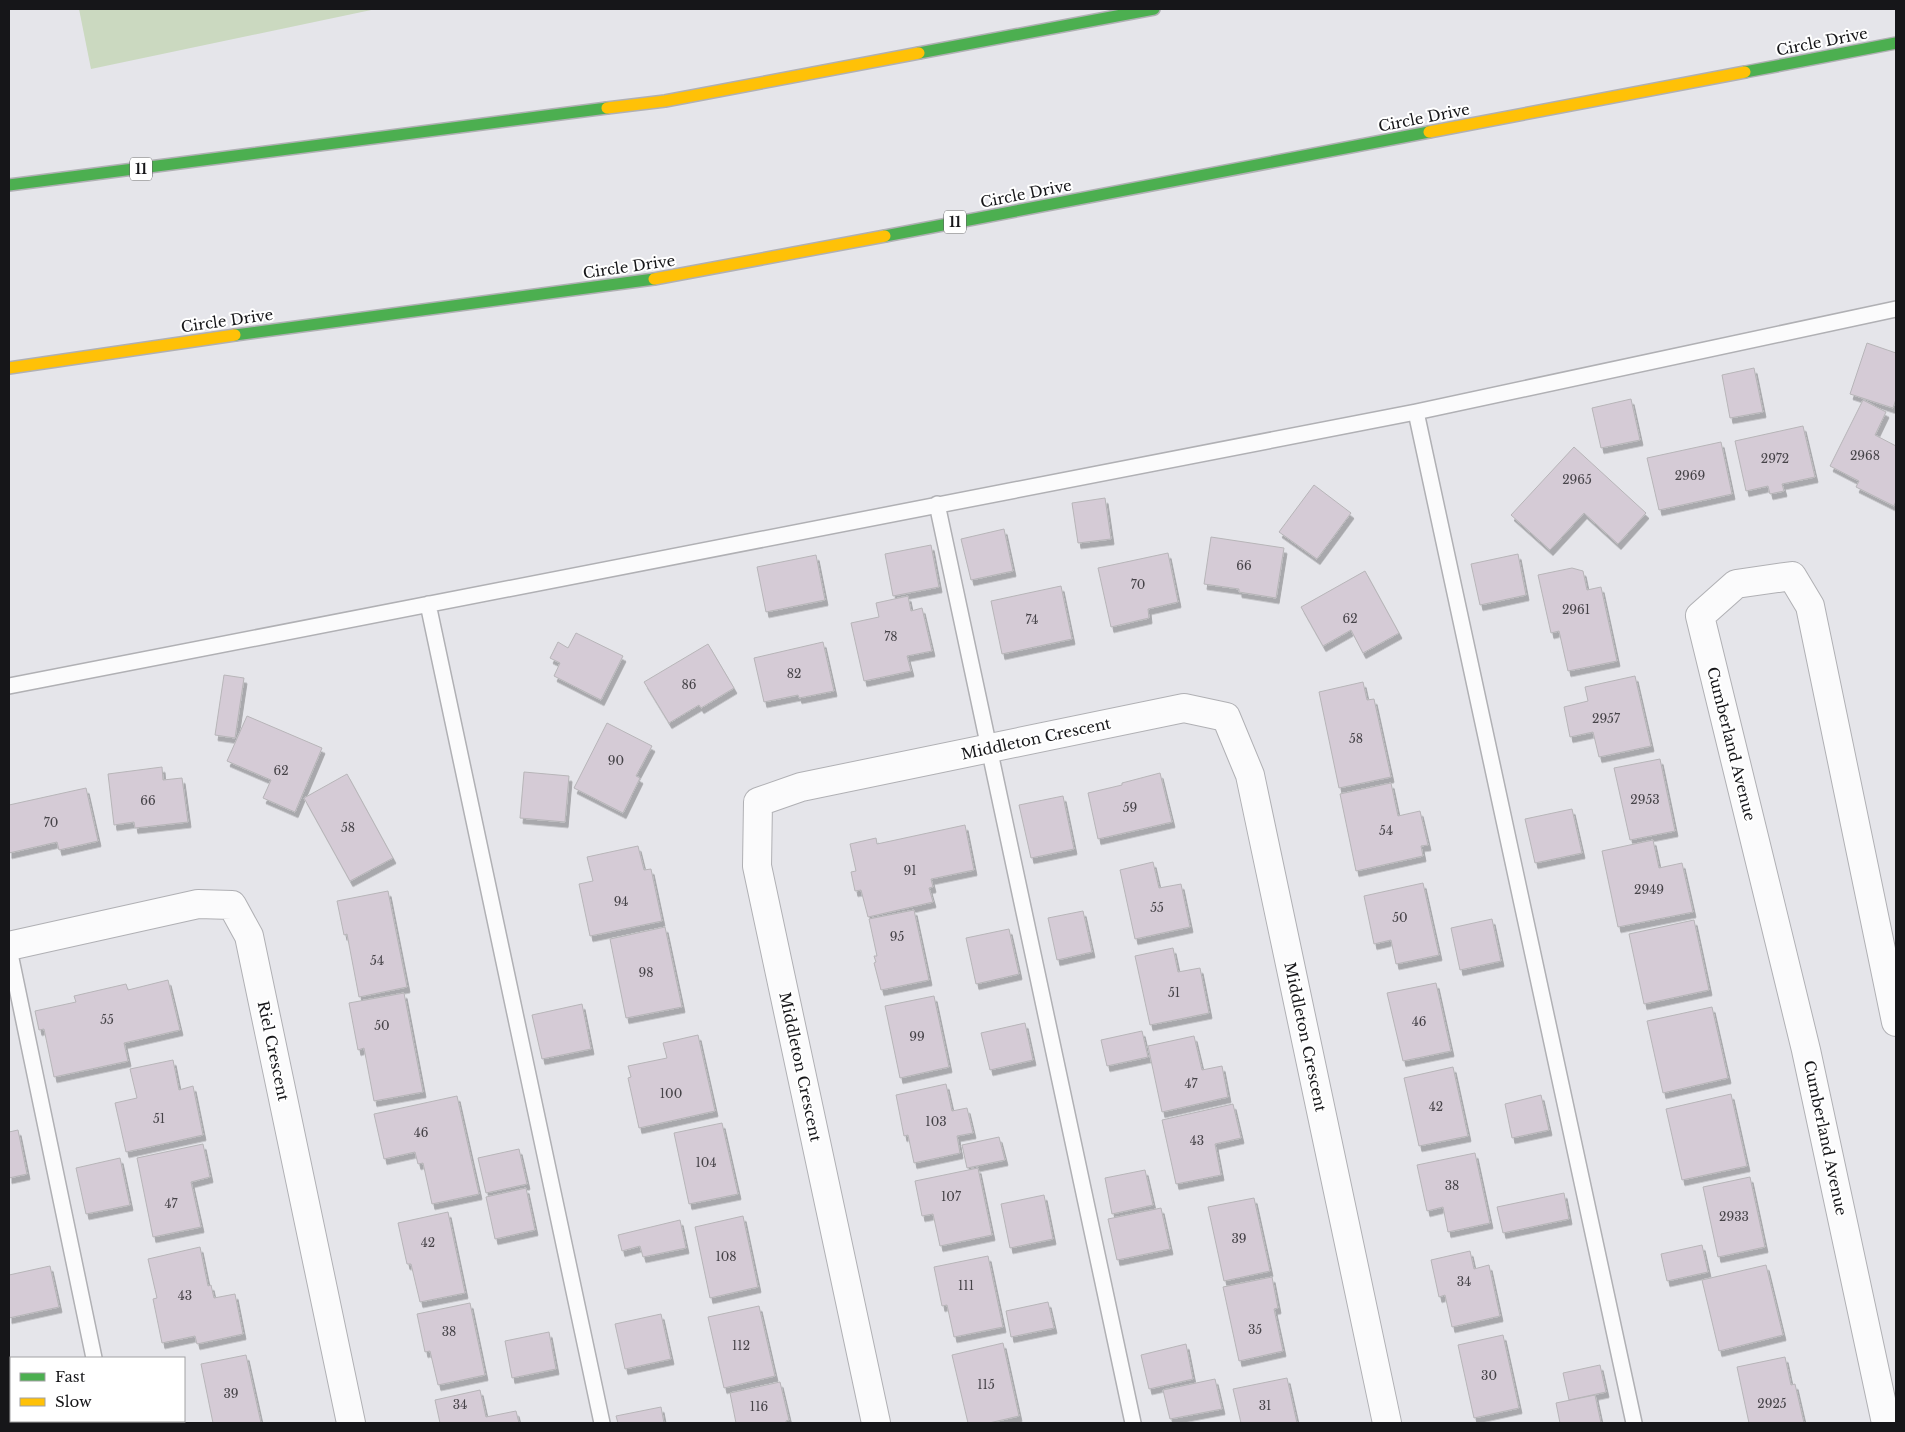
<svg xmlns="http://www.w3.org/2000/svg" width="1905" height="1432" font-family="'Libre Baskerville',serif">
	<defs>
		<filter id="shadow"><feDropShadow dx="3" dy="5.5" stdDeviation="0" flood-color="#0004"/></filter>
	</defs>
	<rect width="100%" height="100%" fill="#e5e5ea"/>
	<path fill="#cbd9c0" d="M 79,9 L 376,9 L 91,69 Z"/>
	<path fill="#d5cbd6" stroke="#b7b5b8" filter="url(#shadow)" d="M 1867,343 L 1896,353 L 1896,399 L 1893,408 L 1850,394 Z
		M 1754,368 L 1763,412 L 1730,418 L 1722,375 Z
		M 1631,399 L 1640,440 L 1601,448 L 1592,408 Z
		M 1863,400 L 1886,412 L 1875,435 L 1896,446 L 1896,501 L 1894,506 L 1856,487 L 1859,481 L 1830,466 Z
		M 1803,426 L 1815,477 L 1782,484 L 1784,491 L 1770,494 L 1768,486 L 1746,491 L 1735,441 Z
		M 1721,442 L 1732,494 L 1659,510 L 1647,458 Z
		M 1574,447 L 1646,513 L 1618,544 L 1584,513 L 1550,550 L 1511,515 Z
		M 1314,485 L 1351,513 L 1317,559 L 1279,532 Z
		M 1105,498 L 1111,539 L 1078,543 L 1072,503 Z
		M 1004,529 L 1013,571 L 971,580 L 961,539 Z
		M 1211,537 L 1284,548 L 1276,598 L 1239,592 L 1239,589 L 1204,584 Z
		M 931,545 L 939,587 L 893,596 L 885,554 Z
		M 1168,553 L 1178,602 L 1148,609 L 1149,618 L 1111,627 L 1098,568 Z
		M 1518,554 L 1526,595 L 1480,605 L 1471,564 Z
		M 816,555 L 825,600 L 766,612 L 757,567 Z
		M 1572,568 L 1583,571 L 1587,590 L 1601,587 L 1617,661 L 1568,671 L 1559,631 L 1551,633 L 1538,575 Z
		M 1365,571 L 1399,633 L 1363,653 L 1351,630 L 1323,646 L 1301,607 Z
		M 1061,586 L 1072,639 L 1002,654 L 991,601 Z
		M 908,596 L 911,611 L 922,608 L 932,651 L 907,656 L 911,671 L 864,681 L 851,623 L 879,617 L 876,603 Z
		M 576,633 L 623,656 L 601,700 L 554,676 L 560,663 L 550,658 L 558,642 L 568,648 Z
		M 823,642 L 834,691 L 799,698 L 798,695 L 764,702 L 754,658 Z
		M 708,644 L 734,688 L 701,708 L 699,705 L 669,723 L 644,682 Z
		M 224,675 L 244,678 L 235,738 L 215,735 Z
		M 1635,676 L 1651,746 L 1599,757 L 1593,732 L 1570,737 L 1564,707 L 1588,701 L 1585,687 Z
		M 1363,682 L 1367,700 L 1374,699 L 1391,777 L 1339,788 L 1319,692 Z
		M 247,716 L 322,748 L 295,812 L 263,798 L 271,780 L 227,761 Z
		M 607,723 L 652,746 L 636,776 L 640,778 L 623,813 L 574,788 Z
		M 1660,759 L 1675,831 L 1630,840 L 1614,768 Z
		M 162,767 L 163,780 L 182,778 L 188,822 L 135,828 L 134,822 L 114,825 L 108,774 Z
		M 524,772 L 569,776 L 565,822 L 520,818 Z
		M 1160,773 L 1172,822 L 1098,839 L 1088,793 L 1122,785 L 1122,783 Z
		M 347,774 L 393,858 L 350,881 L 304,798 Z
		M 1391,783 L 1398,816 L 1420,811 L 1428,845 L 1421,846 L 1423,856 L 1356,871 L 1340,794 Z
		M 86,788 L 98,841 L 59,850 L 57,842 L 9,853 L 9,805 Z
		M 1063,796 L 1074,849 L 1031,858 L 1019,805 Z
		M 1572,809 L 1582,853 L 1535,863 L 1525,819 Z
		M 965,825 L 974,870 L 931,879 L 933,887 L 929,888 L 933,902 L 868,917 L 861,890 L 855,891 L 851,872 L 856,871 L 850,844 L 876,838 L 877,844 Z
		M 1653,840 L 1659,868 L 1682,863 L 1693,912 L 1618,927 L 1602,851 Z
		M 638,846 L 644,870 L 651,869 L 662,921 L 590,936 L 579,884 L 593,881 L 587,857 Z
		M 1153,862 L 1159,888 L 1181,884 L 1190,927 L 1135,939 L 1120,870 Z
		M 1423,883 L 1439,955 L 1396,964 L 1391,940 L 1374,944 L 1364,896 Z
		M 388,891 L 407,987 L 359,997 L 347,934 L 344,935 L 337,901 Z
		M 914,910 L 929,980 L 881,990 L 874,963 L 876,962 L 874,956 L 877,956 L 869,919 Z
		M 1083,911 L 1092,952 L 1057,960 L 1048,918 Z
		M 1492,919 L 1501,961 L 1460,970 L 1451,928 Z
		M 1694,920 L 1709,990 L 1644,1004 L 1629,934 Z
		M 665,927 L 682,1007 L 626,1018 L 610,939 Z
		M 1009,929 L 1019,974 L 976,984 L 966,938 Z
		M 1173,948 L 1178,972 L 1200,968 L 1209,1013 L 1150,1025 L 1135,956 Z
		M 168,980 L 180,1030 L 124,1043 L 128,1061 L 54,1077 L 44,1029 L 39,1030 L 35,1011 L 76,1002 L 74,996 L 126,984 L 128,990 Z
		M 1436,983 L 1451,1051 L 1403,1061 L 1387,993 Z
		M 404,993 L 423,1092 L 374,1101 L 364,1048 L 358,1050 L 349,1003 Z
		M 934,996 L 949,1067 L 900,1078 L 885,1006 Z
		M 582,1004 L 591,1049 L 542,1059 L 532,1015 Z
		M 1712,1007 L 1728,1078 L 1663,1093 L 1647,1021 Z
		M 1025,1023 L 1033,1060 L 990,1070 L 981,1033 Z
		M 1142,1031 L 1148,1057 L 1107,1066 L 1101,1040 Z
		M 698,1035 L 715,1111 L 639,1128 L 628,1078 L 631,1077 L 628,1066 L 667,1058 L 663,1043 Z
		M 1194,1036 L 1202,1070 L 1222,1066 L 1228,1097 L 1162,1112 L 1148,1046 Z
		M 173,1060 L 179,1090 L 193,1086 L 203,1135 L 126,1152 L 115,1103 L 137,1098 L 130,1069 Z
		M 1453,1067 L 1468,1136 L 1419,1146 L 1404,1078 Z
		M 946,1084 L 952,1111 L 967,1108 L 973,1133 L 957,1136 L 960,1153 L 914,1163 L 908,1135 L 904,1136 L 896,1095 Z
		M 1731,1094 L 1747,1166 L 1682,1180 L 1666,1109 Z
		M 1541,1095 L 1549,1130 L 1512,1138 L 1505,1104 Z
		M 457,1096 L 479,1194 L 432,1204 L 423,1163 L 418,1164 L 415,1152 L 384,1159 L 374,1114 Z
		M 1233,1104 L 1241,1138 L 1215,1144 L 1221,1175 L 1176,1184 L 1162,1120 Z
		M 722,1123 L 738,1194 L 689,1204 L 674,1133 Z
		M 18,1130 L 27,1174 L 9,1178 L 9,1132 Z
		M 999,1137 L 1005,1160 L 967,1168 L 962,1145 Z
		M 203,1144 L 210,1177 L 191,1182 L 201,1227 L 153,1237 L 137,1158 Z
		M 519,1149 L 527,1184 L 486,1193 L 478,1158 Z
		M 1475,1153 L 1490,1223 L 1448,1232 L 1443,1207 L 1427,1211 L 1417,1165 Z
		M 120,1158 L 130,1205 L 86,1214 L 76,1168 Z
		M 978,1168 L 992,1235 L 940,1246 L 933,1214 L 922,1216 L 915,1181 Z
		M 1145,1170 L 1153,1205 L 1112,1214 L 1105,1178 Z
		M 1750,1177 L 1765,1247 L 1718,1257 L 1703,1187 Z
		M 526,1188 L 535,1230 L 495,1239 L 486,1197 Z
		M 1564,1193 L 1569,1219 L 1503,1233 L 1497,1207 Z
		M 1044,1195 L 1053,1239 L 1010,1248 L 1001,1204 Z
		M 1254,1198 L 1270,1271 L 1224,1281 L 1208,1207 Z
		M 1161,1208 L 1170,1249 L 1117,1260 L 1108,1219 Z
		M 448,1212 L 465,1293 L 420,1302 L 411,1264 L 407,1264 L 398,1223 Z
		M 743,1216 L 758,1287 L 710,1298 L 695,1227 Z
		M 680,1220 L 686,1248 L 643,1257 L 640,1246 L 622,1251 L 618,1235 Z
		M 1702,1245 L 1708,1272 L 1667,1281 L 1661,1254 Z
		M 200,1247 L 208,1286 L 211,1285 L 214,1298 L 235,1294 L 243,1334 L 197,1344 L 195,1336 L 162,1343 L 153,1299 L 157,1298 L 148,1259 Z
		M 1470,1251 L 1474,1269 L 1489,1265 L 1500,1316 L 1452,1327 L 1445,1295 L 1439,1297 L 1431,1260 Z
		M 988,1256 L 1003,1327 L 954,1337 L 947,1305 L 942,1306 L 934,1267 Z
		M 1766,1265 L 1783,1335 L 1719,1351 L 1702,1280 Z
		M 50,1266 L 59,1307 L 9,1318 L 9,1275 Z
		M 1272,1277 L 1278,1308 L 1274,1309 L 1283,1351 L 1239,1361 L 1223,1287 Z
		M 1048,1302 L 1054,1328 L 1011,1337 L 1006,1311 Z
		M 470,1303 L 485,1375 L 438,1385 L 430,1351 L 425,1352 L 417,1314 Z
		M 759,1306 L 775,1376 L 724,1388 L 708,1317 Z
		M 661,1314 L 671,1359 L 625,1369 L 615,1324 Z
		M 549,1332 L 556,1369 L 512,1378 L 505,1341 Z
		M 1503,1335 L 1519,1408 L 1474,1418 L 1458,1345 Z
		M 1003,1343 L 1019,1416 L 989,1423 L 968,1423 L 952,1355 Z
		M 1186,1344 L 1193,1379 L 1149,1389 L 1141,1355 Z
		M 246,1355 L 261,1423 L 213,1423 L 201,1364 Z
		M 1785,1357 L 1791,1385 L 1795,1384 L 1804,1423 L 1749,1423 L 1737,1367 Z
		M 1600,1365 L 1606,1392 L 1569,1400 L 1563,1373 Z
		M 1287,1378 L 1297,1423 L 1241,1423 L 1233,1389 Z
		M 1215,1379 L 1222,1409 L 1170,1419 L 1163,1390 Z
		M 780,1382 L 789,1420 L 786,1421 L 786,1423 L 736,1423 L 730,1393 Z
		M 480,1390 L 486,1417 L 516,1411 L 519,1423 L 440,1423 L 435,1400 Z
		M 1595,1395 L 1601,1423 L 1560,1423 L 1556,1403 Z
		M 661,1407 L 664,1423 L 618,1423 L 616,1416 Z
		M 129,1421 L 171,1421 L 172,1423 L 129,1423 Z"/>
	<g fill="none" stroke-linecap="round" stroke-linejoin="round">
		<defs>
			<path id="lane" d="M 1416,412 L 1634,1423
				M 937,504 L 1133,1423
				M 428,604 L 602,1423
				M 9,686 L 1416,412 L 1896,309
				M 9,949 L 94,1358
				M 107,1421 L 108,1423"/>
			<path id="street" d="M 9,946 L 198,904 L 232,905 L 249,936 L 351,1423
				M 876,1423 L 757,866 L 758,802 L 801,787 L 1184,708 L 1226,717 L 1250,775 L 1387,1423
				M 1886,1423 L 1806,1050 L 1700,616 L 1736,584 L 1792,576 L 1810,606 L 1896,1022"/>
			<path id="fast" d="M 919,53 L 1154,9
				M 1745,72 L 1896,43
				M 9,185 L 607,108
				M 885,236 L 1429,132
				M 235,335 L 654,279"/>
			<path id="slow" d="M 607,108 L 665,101 L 919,53
				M 1429,132 L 1745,72
				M 654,279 L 885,236
				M 9,368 L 235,335"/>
		</defs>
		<use href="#lane" stroke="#b0b0b4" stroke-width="18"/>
		<use href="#street" stroke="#b0b0b4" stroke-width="30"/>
		<use href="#fast" stroke="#b0b0b4" stroke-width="14"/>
		<use href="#slow" stroke="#b0b0b4" stroke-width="14"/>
		<use href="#lane" stroke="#fbfbfc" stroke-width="15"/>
		<use href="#street" stroke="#fbfbfc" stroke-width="28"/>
		<use href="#fast" stroke="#4caf50" stroke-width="11"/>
		<use href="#slow" stroke="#ffc107" stroke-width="11"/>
	</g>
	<g text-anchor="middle" stroke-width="4" stroke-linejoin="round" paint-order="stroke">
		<g font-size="12" fill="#464348">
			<text x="1865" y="460">2968</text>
			<text x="1775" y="463">2972</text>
			<text x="1690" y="480">2969</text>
			<text x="1577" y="484">2965</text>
			<text x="1244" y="570">66</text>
			<text x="1138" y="589">70</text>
			<text x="1576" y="614">2961</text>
			<text x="1350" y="623">62</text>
			<text x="1032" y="624">74</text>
			<text x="891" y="641">78</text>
			<text x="794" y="678">82</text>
			<text x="689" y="689">86</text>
			<text x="1606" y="723">2957</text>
			<text x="1356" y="743">58</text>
			<text x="616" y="765">90</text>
			<text x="281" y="775">62</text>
			<text x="1645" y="804">2953</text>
			<text x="148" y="805">66</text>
			<text x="1130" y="812">59</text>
			<text x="51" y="827">70</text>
			<text x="348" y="832">58</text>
			<text x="1386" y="835">54</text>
			<text x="910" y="875">91</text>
			<text x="1649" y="894">2949</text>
			<text x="621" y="906">94</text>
			<text x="1157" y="912">55</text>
			<text x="1400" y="922">50</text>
			<text x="897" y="941">95</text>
			<text x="377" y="965">54</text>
			<text x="646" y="977">98</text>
			<text x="1174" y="997">51</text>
			<text x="107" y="1024">55</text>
			<text x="1419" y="1026">46</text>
			<text x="382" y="1030">50</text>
			<text x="917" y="1041">99</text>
			<text x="1191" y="1088">47</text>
			<text x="671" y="1098">100</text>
			<text x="1436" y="1111">42</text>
			<text x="159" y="1123">51</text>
			<text x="936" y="1126">103</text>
			<text x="421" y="1137">46</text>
			<text x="1197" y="1145">43</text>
			<text x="706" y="1167">104</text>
			<text x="1452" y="1190">38</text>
			<text x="951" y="1201">107</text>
			<text x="171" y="1208">47</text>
			<text x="1734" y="1221">2933</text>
			<text x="1239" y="1243">39</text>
			<text x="428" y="1247">42</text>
			<text x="726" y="1261">108</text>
			<text x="1464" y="1286">34</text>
			<text x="966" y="1290">111</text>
			<text x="185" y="1300">43</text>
			<text x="1255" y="1334">35</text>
			<text x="449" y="1336">38</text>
			<text x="741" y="1350">112</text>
			<text x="1489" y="1380">30</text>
			<text x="986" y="1389">115</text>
			<text x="231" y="1398">39</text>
			<text x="1772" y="1408">2925</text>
			<text x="460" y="1409">34</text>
			<text x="1265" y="1410">31</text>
			<text x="759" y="1411">116</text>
		</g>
		<g fill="#fff" stroke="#5c5c5e" stroke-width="1">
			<rect x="130" y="157.5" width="22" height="23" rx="4"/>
			<rect x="944" y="210.5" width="22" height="23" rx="4"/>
		</g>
		<g font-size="14" font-weight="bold" fill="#161619">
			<text x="141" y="174">11</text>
			<text x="955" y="227">11</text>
		</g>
		<g font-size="15" fill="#161619" stroke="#fff">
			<text transform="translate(1822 42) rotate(-11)" y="5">Circle Drive</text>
			<text transform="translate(1424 118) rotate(-11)" y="5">Circle Drive</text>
			<text transform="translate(1026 194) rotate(-11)" y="5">Circle Drive</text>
			<text transform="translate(629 267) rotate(-8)" y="5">Circle Drive</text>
			<text transform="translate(227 321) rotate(-8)" y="5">Circle Drive</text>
			<text transform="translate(1036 739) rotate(-12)" y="5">Middleton Crescent</text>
			<text transform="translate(1731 744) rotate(76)" y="5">Cumberland Avenue</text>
			<text transform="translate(1305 1037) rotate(78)" y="5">Middleton Crescent</text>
			<text transform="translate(273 1051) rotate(78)" y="5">Riel Crescent</text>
			<text transform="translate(800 1067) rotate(78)" y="5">Middleton Crescent</text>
			<text transform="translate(1825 1138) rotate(78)" y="5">Cumberland Avenue</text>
		</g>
	</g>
	<rect width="1905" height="1432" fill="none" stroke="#161619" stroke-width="20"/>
	<rect x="10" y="1357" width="175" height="65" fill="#ffffff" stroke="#a2a2a3"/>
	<rect x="20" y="1373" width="25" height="8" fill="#4caf50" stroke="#a2a2a3"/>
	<text x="55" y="1382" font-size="15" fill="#161619">Fast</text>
	<rect x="20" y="1398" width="25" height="8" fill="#ffc107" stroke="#a2a2a3"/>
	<text x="55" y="1407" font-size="15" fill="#161619">Slow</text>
</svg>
